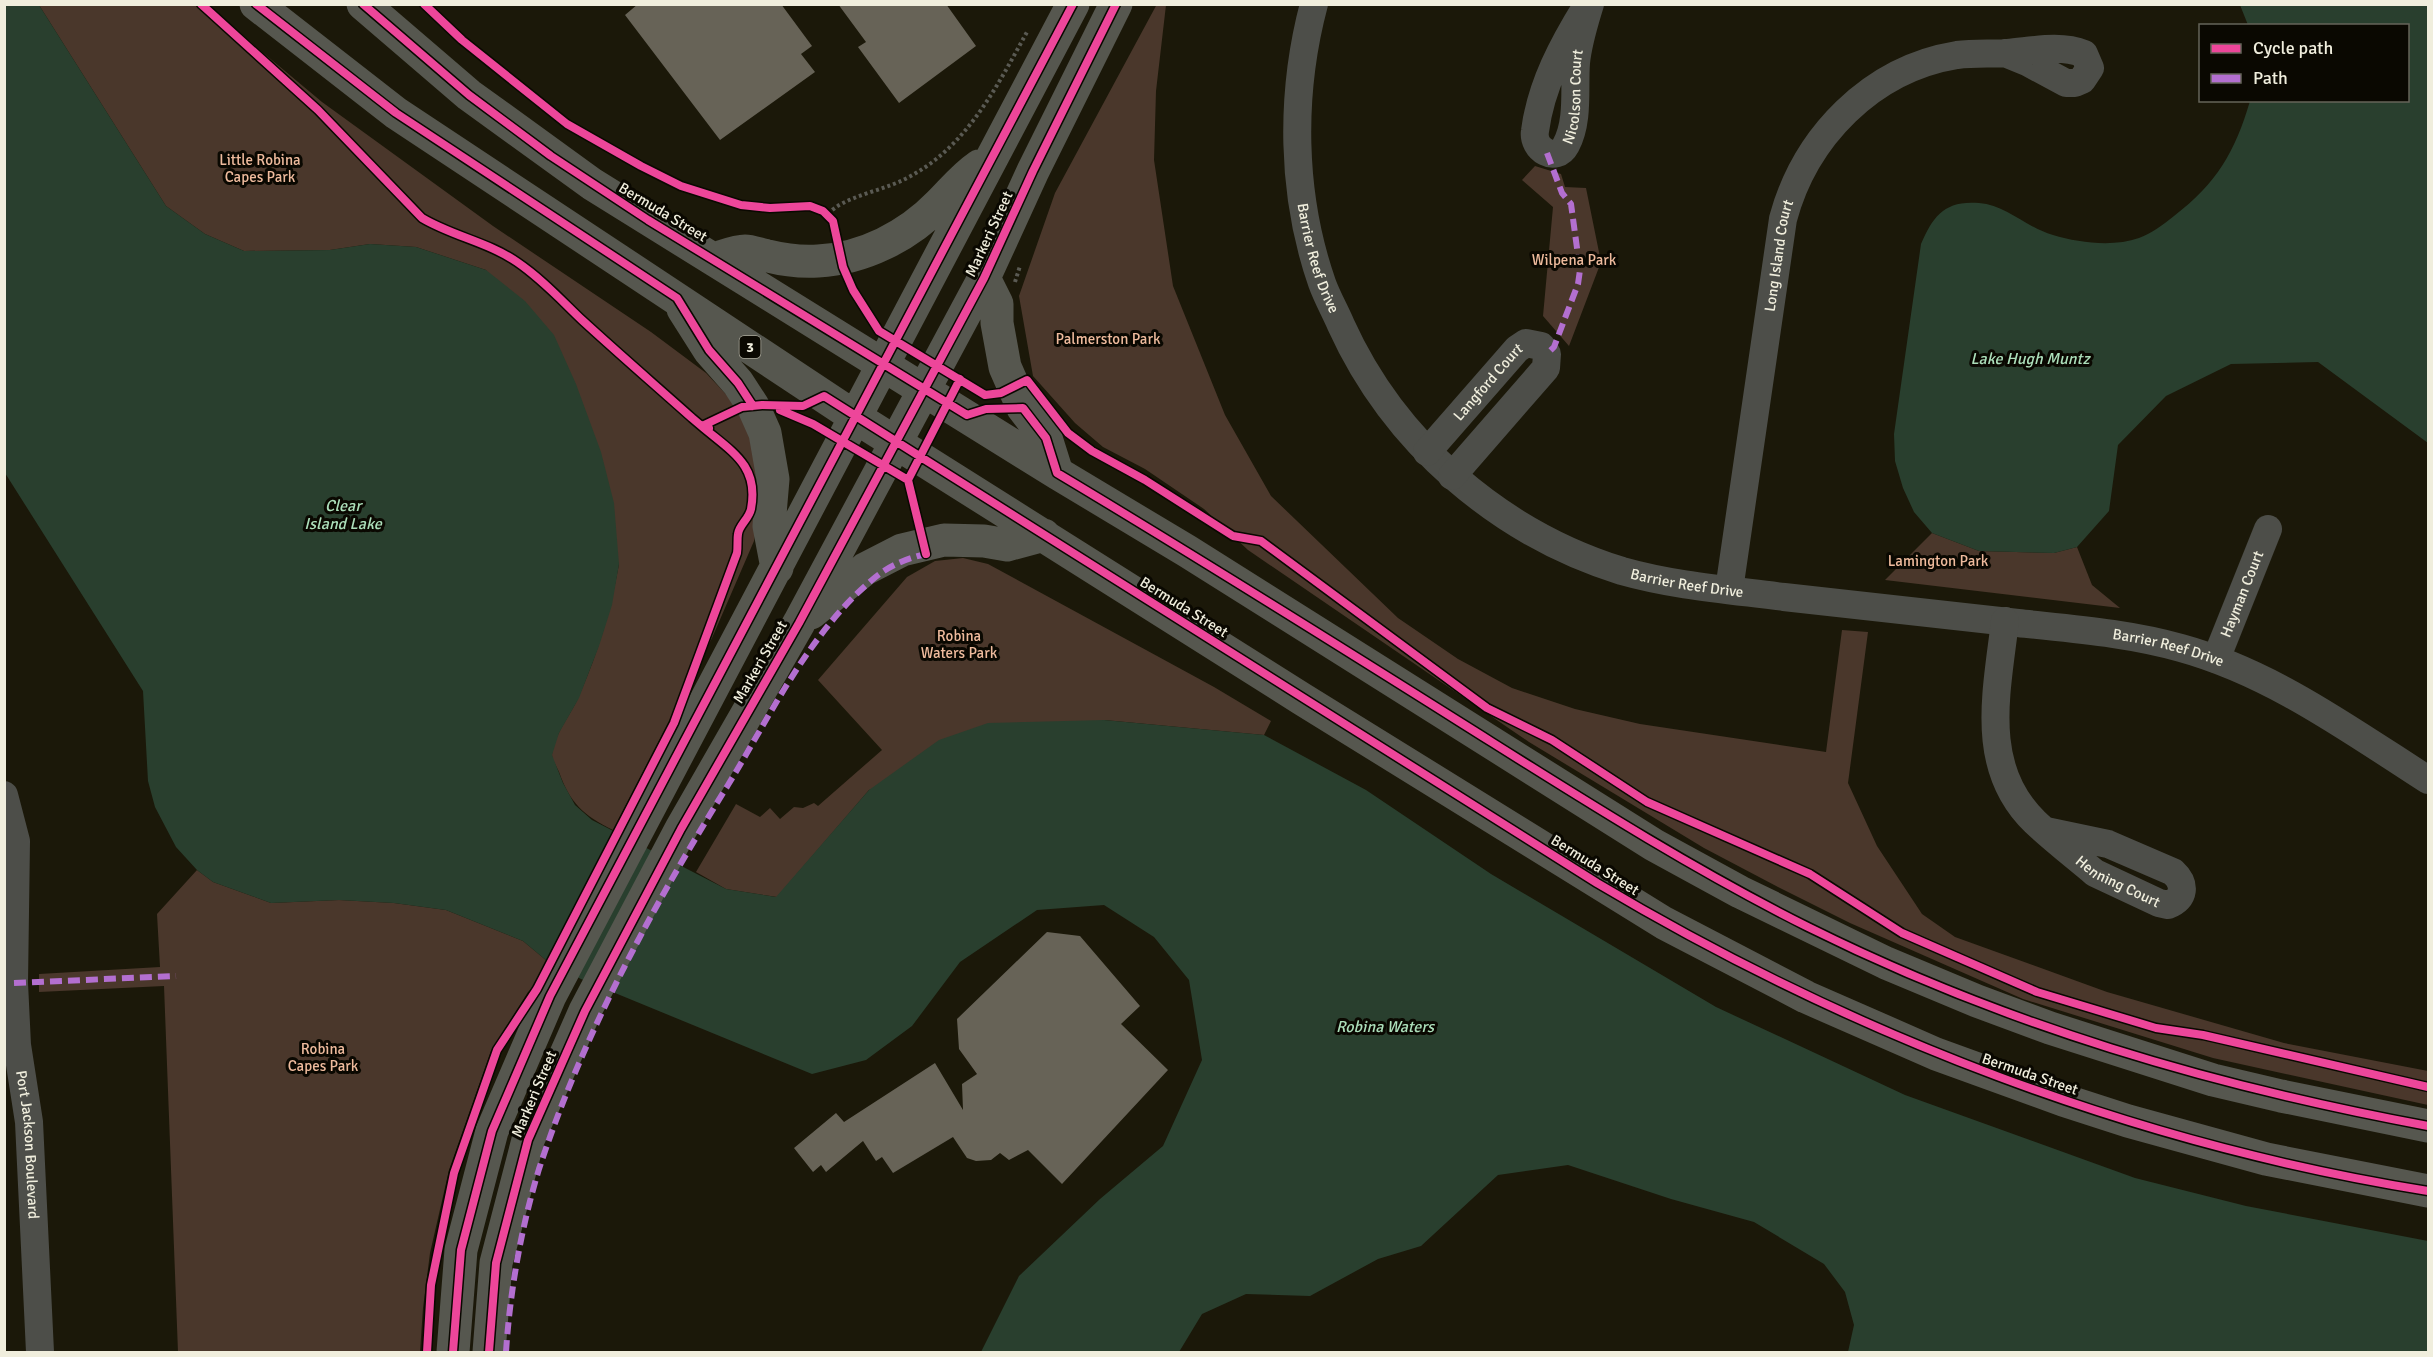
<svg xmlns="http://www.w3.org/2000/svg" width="2433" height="1357" font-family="Signika,sans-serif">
	<rect width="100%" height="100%" fill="#1b1809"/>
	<path fill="#4a372b" d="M 1157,4 L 1166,5 L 1156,91 L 1154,160 L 1173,286 L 1225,415 L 1271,496 L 1398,618 L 1458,659 L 1512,688 L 1575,709 L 1640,724 L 1826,752 L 1842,630 L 1868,632 L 1848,783 L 1877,846 L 1922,914 L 1955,937 L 2107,992 L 2284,1043 L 2428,1071 L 2428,1105 L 2213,1058 L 2023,999 L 1850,923 L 1778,887 L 1704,848 L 1529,742 L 1248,550 L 1204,509 L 1145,469 L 1103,447 L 1075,423 L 1033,376 L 1019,296 L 1055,193 Z
		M 39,5 L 209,5 L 261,51 L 322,102 L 493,226 L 651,332 L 706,373 L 736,405 L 754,441 L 759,514 L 754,541 L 712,638 L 613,830 C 583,815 570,803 559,772 C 557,767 552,760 552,755 C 553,736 572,713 579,696 C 598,653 611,610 619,564 L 486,270 L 416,247 L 370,244 L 330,250 L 244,251 L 205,234 L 166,206 Z
		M 1535,166 L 1561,174 L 1565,187 L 1586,188 L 1601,262 L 1569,346 L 1543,316 L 1553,207 L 1522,180 Z
		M 1932,533 L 1979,551 L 2054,553 L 2077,547 L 2092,585 L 2120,608 L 1885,580 Z
		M 963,558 L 988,564 L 1214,687 L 1271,721 L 1264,735 L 1104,720 L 869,790 L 777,897 L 726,889 L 696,872 L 736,804 L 760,817 L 770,808 L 780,819 L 794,807 L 803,808 L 814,803 L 818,806 L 882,750 L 818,680 L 907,577 L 935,561 Z
		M 197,870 L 213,882 L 271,903 L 339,900 L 394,903 L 446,910 L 523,941 L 547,961 L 534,987 L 528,992 L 491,1051 L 449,1170 L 430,1253 L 423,1308 L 420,1352 L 178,1352 L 164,986 L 39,992 L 39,974 L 160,967 L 157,914 Z"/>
	<path fill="#293f2e" d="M 5,5 L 39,5 L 166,206 L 205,234 L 244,251 L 330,250 L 370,244 L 416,247 L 486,270 L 525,301 L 554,335 L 576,384 L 601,452 L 614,503 L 619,564 L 612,605 L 599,646 L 579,698 L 559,733 L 552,755 L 563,783 L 575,805 L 592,820 L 726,889 L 776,897 L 869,790 L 939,740 L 988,723 L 1104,720 L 1264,735 L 1366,790 L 1491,874 L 1716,1007 L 1905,1095 L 2135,1178 L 2246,1206 L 2428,1241 L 2428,1352 L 1848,1352 L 1854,1325 L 1845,1292 L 1824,1264 L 1754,1222 L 1671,1199 L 1568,1165 L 1498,1175 L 1421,1246 L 1378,1259 L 1310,1296 L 1246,1294 L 1202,1314 L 1179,1352 L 981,1352 L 1019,1276 L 1100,1199 L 1163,1146 L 1202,1060 L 1189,980 L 1154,937 L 1104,905 L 1037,910 L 960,962 L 912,1026 L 866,1060 L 812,1074 L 581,979 L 547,961 L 523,941 L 446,910 L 394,903 L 339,900 L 271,903 L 213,882 L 197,870 L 176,847 L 155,807 L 148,781 L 143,691 L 5,473 Z
		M 2240,5 L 2428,5 L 2428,443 L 2318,362 L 2231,364 L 2166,396 L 2118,445 L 2109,511 L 2077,547 L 2054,553 L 1979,551 L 1932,533 L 1914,512 L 1903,488 L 1895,461 L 1894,434 L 1921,244 C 1933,216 1945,200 1979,203 C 2006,205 2027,228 2053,235 C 2079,243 2114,247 2139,238 C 2152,233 2163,225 2174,216 C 2217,183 2235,152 2250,101 L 2408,100 L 2408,26 L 2248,25 Z"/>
	<path fill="#676357" d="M 638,4 L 781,4 L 812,46 L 801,54 L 815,72 L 720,140 L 625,15 Z
		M 838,4 L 946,4 L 976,46 L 899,103 L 858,47 L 866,42 Z
		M 1047,932 L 1080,936 L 1140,1006 L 1121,1024 L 1168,1070 L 1062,1184 L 1028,1150 L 1009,1160 L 1000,1153 L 991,1160 L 976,1161 L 967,1158 L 953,1137 L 893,1173 L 882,1157 L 876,1161 L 863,1141 L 826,1172 L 821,1165 L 813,1172 L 794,1148 L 836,1113 L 844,1122 L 935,1063 L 963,1110 L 962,1084 L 977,1074 L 959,1049 L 957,1019 Z"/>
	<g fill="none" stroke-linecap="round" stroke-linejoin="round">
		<path stroke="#5a5a53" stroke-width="4" stroke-dasharray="3 3" stroke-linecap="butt" d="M 828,214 C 843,197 881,191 903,180 C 965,150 995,90 1027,32
			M 1015,282 L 1020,266"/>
		<g stroke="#4d4e49" stroke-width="28">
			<path id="s1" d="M 1314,4 C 1290,94 1291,194 1322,283 C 1327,297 1335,311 1341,325 C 1394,442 1499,533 1622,571 C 1675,586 1730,590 1784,597 C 1862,606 1940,614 2018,623 C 2073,629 2128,633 2181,648 C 2272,673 2350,730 2428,780"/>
			<path id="s2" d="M 1588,4 C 1563,44 1541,85 1535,131 C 1532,149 1556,164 1566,145 C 1579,121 1574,88 1576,63 C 1578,42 1584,24 1590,4"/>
			<path id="s3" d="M 1427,452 L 1517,349 L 1526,343 L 1541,346 L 1547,354 L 1546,368 L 1452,476"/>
			<path id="s4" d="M 1729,590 L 1783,219 C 1805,137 1871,69 1957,55 C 1974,53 1990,54 2007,53 C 2032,51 2060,44 2084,54 L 2090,68 L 2082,80 L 2075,83 L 2066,83 L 2027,62 L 2005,53"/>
			<path id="s5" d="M 2005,621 C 1997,691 1978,767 2035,822 C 2054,840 2075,856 2095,873 L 2159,903 L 2168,905 C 2185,899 2186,884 2173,872 L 2108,844 L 2046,831"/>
			<path id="s6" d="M 2216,659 L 2268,529"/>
			<path id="s7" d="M 4,795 L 16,841 L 14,983 L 17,1045 L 29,1122 L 40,1352"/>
		</g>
		<path stroke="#56574f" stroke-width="33" d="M 256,4 L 396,113 L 855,417 L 1302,699 L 1664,923 L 1806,997 L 1936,1054 L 2063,1100 L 2128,1121 L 2266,1159 L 2428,1191
			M 363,4 L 469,95 L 592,184 L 1057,473 L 1187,551 L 1654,845 L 1740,892 L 1886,963 L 1977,1001 L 2050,1028 L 2213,1080 L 2281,1096 L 2428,1126
			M 714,259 C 724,256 736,251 745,251 C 752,251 761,255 768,256 C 784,260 801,262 818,261 C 863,259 908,236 939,204 C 953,190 963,177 979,166
			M 984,278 L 997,304 L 997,323 L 1005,367 L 1023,408 L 1046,438 L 1057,473
			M 683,309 L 709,350 L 738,383 L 753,406 L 765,433 L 773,479 L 769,526 L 777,568
			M 811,613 L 865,569 L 902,550 L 944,540 L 984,541 L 1007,545 L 1044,535
			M 453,1352 L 461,1250 L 492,1131 L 550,996 L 1073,4
			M 489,1352 L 496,1263 L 528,1140 L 585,1011 L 681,829 L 799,623 L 984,278 L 1033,171 L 1116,4"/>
		<path stroke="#b36fd0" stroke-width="6" stroke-dasharray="12 6" stroke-linecap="butt" d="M 1547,153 L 1562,193 L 1571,204 L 1580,270 L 1578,284 L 1554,347 L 1547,354
			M 14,983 L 176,976
			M 506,1352 C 510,1291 521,1228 539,1169 C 583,1034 653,906 728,785 C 770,716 809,633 872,580 C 888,566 905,559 926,554"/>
		<defs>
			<path id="cycleway" d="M 201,4 L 318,110 L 422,218 C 452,236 488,242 517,262 C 542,279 561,300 582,320 C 618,353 655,385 692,418 L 705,429 L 709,428
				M 256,4 L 396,113 L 677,298 L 709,350 L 738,383 L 753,406
				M 363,4 L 469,95 L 551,156 L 648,220 L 967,415 L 986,409 L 1023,408 L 1046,438 L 1057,473 C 1194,555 1328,639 1463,724 C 1576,795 1688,867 1808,927 C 2005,1025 2212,1086 2428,1126
				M 424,4 L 462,40 L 567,124 L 641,166 L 681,186 L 741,205 L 770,208 L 810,206 L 823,211 L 833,221 L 843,267 L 853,290 L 879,331 L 985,395 L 1001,393 L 1027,380 L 1068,433 L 1092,451 L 1145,480 L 1233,536 L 1261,541 L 1487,708 L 1552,740 L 1647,802 L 1810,874 L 1902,933 L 2037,992 L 2156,1028 L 2203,1035 L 2428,1087
				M 780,410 L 813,424 L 908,480 L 960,379
				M 702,426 L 742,407 L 762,405 L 803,406 L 824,396 L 1597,883 C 1852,1035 2134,1144 2428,1191
				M 908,480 L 926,554
				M 427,1352 L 431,1285 L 454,1173 L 497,1050 L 537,989 L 674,723 L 737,553 C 738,546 737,540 738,534 C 739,525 749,519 751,509 C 759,467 734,453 705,429
				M 453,1352 L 461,1250 L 492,1131 L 550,996 L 1073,4
				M 489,1352 L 496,1263 L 528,1140 L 585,1011 L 681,829 L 799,623 L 984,278 L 1033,171 L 1116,4"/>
		</defs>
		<use href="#cycleway" stroke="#0a0801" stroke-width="11"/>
		<use href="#cycleway" stroke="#ed469a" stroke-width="8"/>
	</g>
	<g text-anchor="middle" stroke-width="6" stroke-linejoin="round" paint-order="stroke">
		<rect fill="#0a0801" stroke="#aba99b" stroke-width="1.5" x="739.5" y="336" width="21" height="22" rx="4.5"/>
		<g font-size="14" font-weight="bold" fill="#f0eedd">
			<text x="750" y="352">3</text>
		</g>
		<g font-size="15" fill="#f0eedd" stroke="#0a0801">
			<text dy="5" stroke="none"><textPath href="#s2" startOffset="237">Nicolson Court</textPath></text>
			<text transform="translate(663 212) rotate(31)" y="5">Bermuda Street</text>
			<text transform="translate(989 234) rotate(-65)" y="5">Markeri Street</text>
			<text dy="5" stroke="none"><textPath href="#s4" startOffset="338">Long Island Court</textPath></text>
			<text dy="5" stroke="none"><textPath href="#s1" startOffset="258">Barrier Reef Drive</textPath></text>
			<text dy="5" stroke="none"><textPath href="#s3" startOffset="93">Langford Court</textPath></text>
			<text dy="5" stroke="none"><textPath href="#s1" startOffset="780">Barrier Reef Drive</textPath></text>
			<text dy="5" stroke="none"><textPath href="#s6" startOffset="70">Hayman Court</textPath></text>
			<text transform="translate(1184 607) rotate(32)" y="5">Bermuda Street</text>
			<text dy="5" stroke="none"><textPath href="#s1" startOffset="1266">Barrier Reef Drive</textPath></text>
			<text transform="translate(760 662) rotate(-60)" y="5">Markeri Street</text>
			<text transform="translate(1595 865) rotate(32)" y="5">Bermuda Street</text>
			<text dy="5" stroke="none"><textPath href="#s5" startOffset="315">Henning Court</textPath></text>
			<text transform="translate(2030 1074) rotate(19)" y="5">Bermuda Street</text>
			<text transform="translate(534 1094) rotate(-67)" y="5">Markeri Street</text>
			<text dy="5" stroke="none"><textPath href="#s7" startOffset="352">Port Jackson Boulevard</textPath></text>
		</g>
		<g font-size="15" fill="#efbb9d" stroke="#0a0801">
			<text x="260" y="165">Little Robina<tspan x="260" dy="17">Capes Park</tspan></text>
			<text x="1574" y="265">Wilpena Park</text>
			<text x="1108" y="344">Palmerston Park</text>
			<text x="1938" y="566">Lamington Park</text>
			<text x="959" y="641">Robina<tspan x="959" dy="17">Waters Park</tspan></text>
			<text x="323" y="1054">Robina<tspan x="323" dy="17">Capes Park</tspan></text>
		</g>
		<g font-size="16" font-style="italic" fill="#acdfba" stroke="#0a0801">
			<text x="2030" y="364">Lake Hugh Muntz</text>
			<text x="343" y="511">Clear<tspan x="343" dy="18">Island Lake</tspan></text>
			<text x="1385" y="1032">Robina Waters</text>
		</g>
	</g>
	<rect width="2433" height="1357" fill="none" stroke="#f0eedd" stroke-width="12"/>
	<rect x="2199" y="24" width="210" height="78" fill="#0a0801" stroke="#666459" stroke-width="1.5"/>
	<rect x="2211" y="44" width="30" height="9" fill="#ed469a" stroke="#666459" stroke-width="1.5"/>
	<text x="2253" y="54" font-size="18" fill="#f0eedd">Cycle path</text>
	<rect x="2211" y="74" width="30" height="9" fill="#b36fd0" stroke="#666459" stroke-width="1.5"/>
	<text x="2253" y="84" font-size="18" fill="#f0eedd">Path</text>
</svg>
